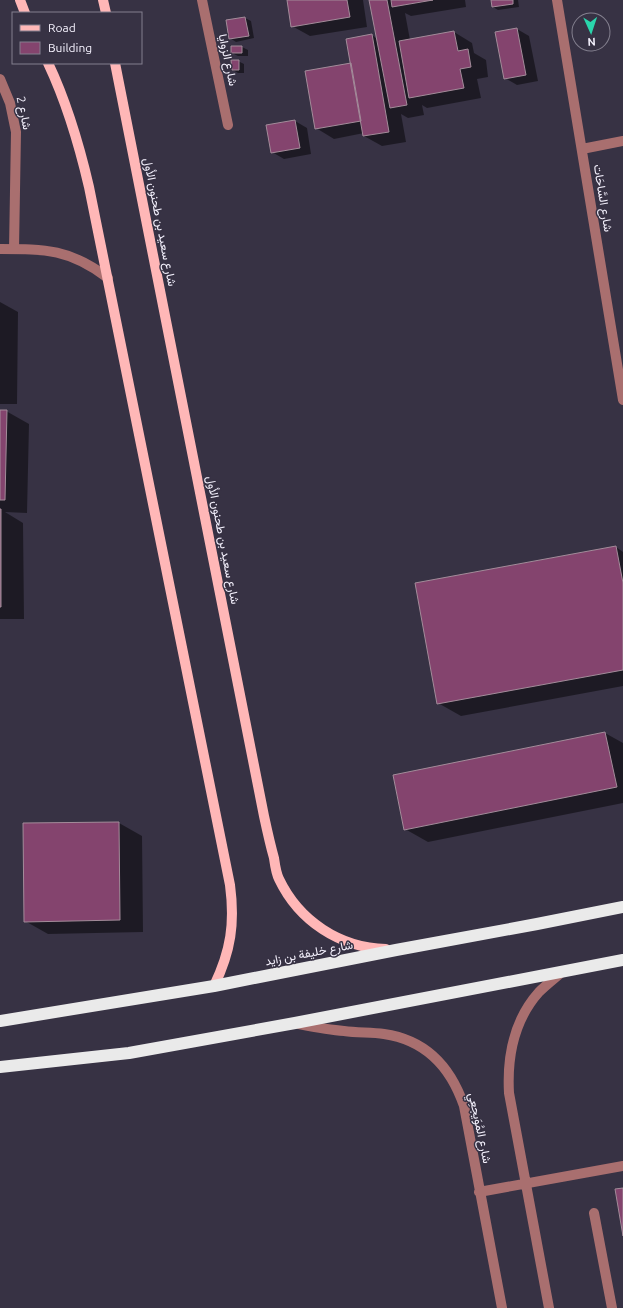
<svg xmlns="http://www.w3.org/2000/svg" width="623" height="1308" font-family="Ubuntu,Vazirmatn,sans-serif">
	<rect width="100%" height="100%" fill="#373244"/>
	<path fill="#0007" d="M 288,0 L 363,0 L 367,27 L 310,36 L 292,26 Z
		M 370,0 L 465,0 L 466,7 L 411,16 L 405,13 L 410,40 L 454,32 L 472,43 L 474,53 L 486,60 L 488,77 L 477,79 L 481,98 L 427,108 L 422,105 L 424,115 L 408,118 L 401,114 L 406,142 L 382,146 L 364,136 L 364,133 L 334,139 L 316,128 L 352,64 L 372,35 L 377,39 Z
		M 492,0 L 518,0 L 519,7 L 498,10 L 493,7 Z
		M 245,18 L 251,21 L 254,38 L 236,42 L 230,38 Z
		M 517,29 L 529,36 L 538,81 L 517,85 L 505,78 Z
		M 232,47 L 242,47 L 248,50 L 248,56 L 238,56 L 232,53 Z
		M 238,61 L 244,64 L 244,73 L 238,73 L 233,70 Z
		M 295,121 L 307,128 L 311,154 L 284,159 L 272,152 Z
		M 0,302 L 18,312 L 17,404 L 0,404 Z
		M 0,411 L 6,411 L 29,424 L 27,513 L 5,512 L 23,523 L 24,619 L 0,619 Z
		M 616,547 L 623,552 L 623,686 L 461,716 L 438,703 Z
		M 605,733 L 623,743 L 623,803 L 428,842 L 405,829 L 394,776 Z
		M 119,823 L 142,836 L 143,932 L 48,934 L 25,921 Z"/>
	<path fill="#84446e" stroke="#a38c9a" d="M 287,0 L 347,0 L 350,17 L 291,27 Z
		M 369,0 L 387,0 L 407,105 L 390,108 Z
		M 391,0 L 433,0 L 392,7 Z
		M 491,0 L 513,0 L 513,4 L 492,7 Z
		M 245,17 L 249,36 L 229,39 L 226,20 Z
		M 517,28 L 526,75 L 504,79 L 495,32 Z
		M 454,31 L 458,51 L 468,49 L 471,67 L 460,69 L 464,88 L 409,98 L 399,41 Z
		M 372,34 L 389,132 L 363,136 L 346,39 Z
		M 231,46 L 242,46 L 242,53 L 231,53 Z
		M 231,60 L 239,60 L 239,70 L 232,70 Z
		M 351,63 L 361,121 L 315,129 L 305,71 Z
		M 295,120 L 300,148 L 271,153 L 266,125 Z
		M 0,410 L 7,410 L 5,500 L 0,500 Z
		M 0,509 L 1,509 L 1,607 L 0,607 Z
		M 616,546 L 623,583 L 623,670 L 437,704 L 415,583 Z
		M 605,732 L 617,787 L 404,830 L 393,775 Z
		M 119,822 L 120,920 L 24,922 L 23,823 Z
		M 623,1188 L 623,1236 L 615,1189 Z"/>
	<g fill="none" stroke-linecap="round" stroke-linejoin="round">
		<path stroke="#a96f6f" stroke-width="10" d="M 202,0 L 228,125
			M 557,0 L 623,400
			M 0,79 L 10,103 L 16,132 L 14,249
			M 582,149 L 623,141
			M 0,249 C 46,249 70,249 108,278
			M 299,1024 C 314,1027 329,1030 344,1031 C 358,1033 371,1032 384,1034 C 426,1040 451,1068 464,1106 L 502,1308
			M 479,1192 L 623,1166
			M 594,1213 L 612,1308
			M 549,1308 L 509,1093 C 507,1057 514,1020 539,992 C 546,985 555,978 562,972"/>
		<path stroke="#ffb7b7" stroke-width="10" d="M 20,0 L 25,13
			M 103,0 L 106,13
			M 48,63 C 67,103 79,144 89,187 L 230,885 C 235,923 231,951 214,986
			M 115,63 L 264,816 C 267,830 270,844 274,858 C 275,865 276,873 279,879 C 299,921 340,948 386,949"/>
		<path stroke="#eaeaea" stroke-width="12" d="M 0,1021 L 214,986 L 396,950 L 537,924 L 623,907
			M 0,1067 L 129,1053 L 295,1023 L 623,960"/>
	</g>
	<g text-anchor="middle" stroke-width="3" stroke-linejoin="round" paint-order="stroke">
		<g font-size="12" fill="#f5f2fe" stroke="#373244">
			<text transform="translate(228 60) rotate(78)" y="4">شارع الزوايا</text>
			<text transform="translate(24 113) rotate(78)" y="4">شارع 2</text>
			<text transform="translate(603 198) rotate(81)" y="4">شارع السَّاحَات</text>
			<text transform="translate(160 222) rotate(79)" y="4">شارع سعيد بن طحنون الأول</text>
			<text transform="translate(223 540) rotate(79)" y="4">شارع سعيد بن طحنون الأول</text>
			<text transform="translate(309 953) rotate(-11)" y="4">شارع خليفة بن زايد</text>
			<text transform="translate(480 1128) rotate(78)" y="4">شارع المُوَيجعِي</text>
		</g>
	</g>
	<rect x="12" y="12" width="130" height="52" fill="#373244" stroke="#837f8e"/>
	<rect x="20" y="25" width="20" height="6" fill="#ffb7b7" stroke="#837f8e"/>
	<text x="48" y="32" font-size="12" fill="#f5f2fe">Road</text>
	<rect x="20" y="42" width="20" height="12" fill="#84446e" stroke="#837f8e"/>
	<text x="48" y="52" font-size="12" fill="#f5f2fe">Building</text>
	<g transform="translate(591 32) rotate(177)"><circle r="19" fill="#373244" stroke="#837f8e"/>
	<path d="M0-3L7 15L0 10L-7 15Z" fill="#2ad5ac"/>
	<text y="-6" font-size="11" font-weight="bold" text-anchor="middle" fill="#f5f2fe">N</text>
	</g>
</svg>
